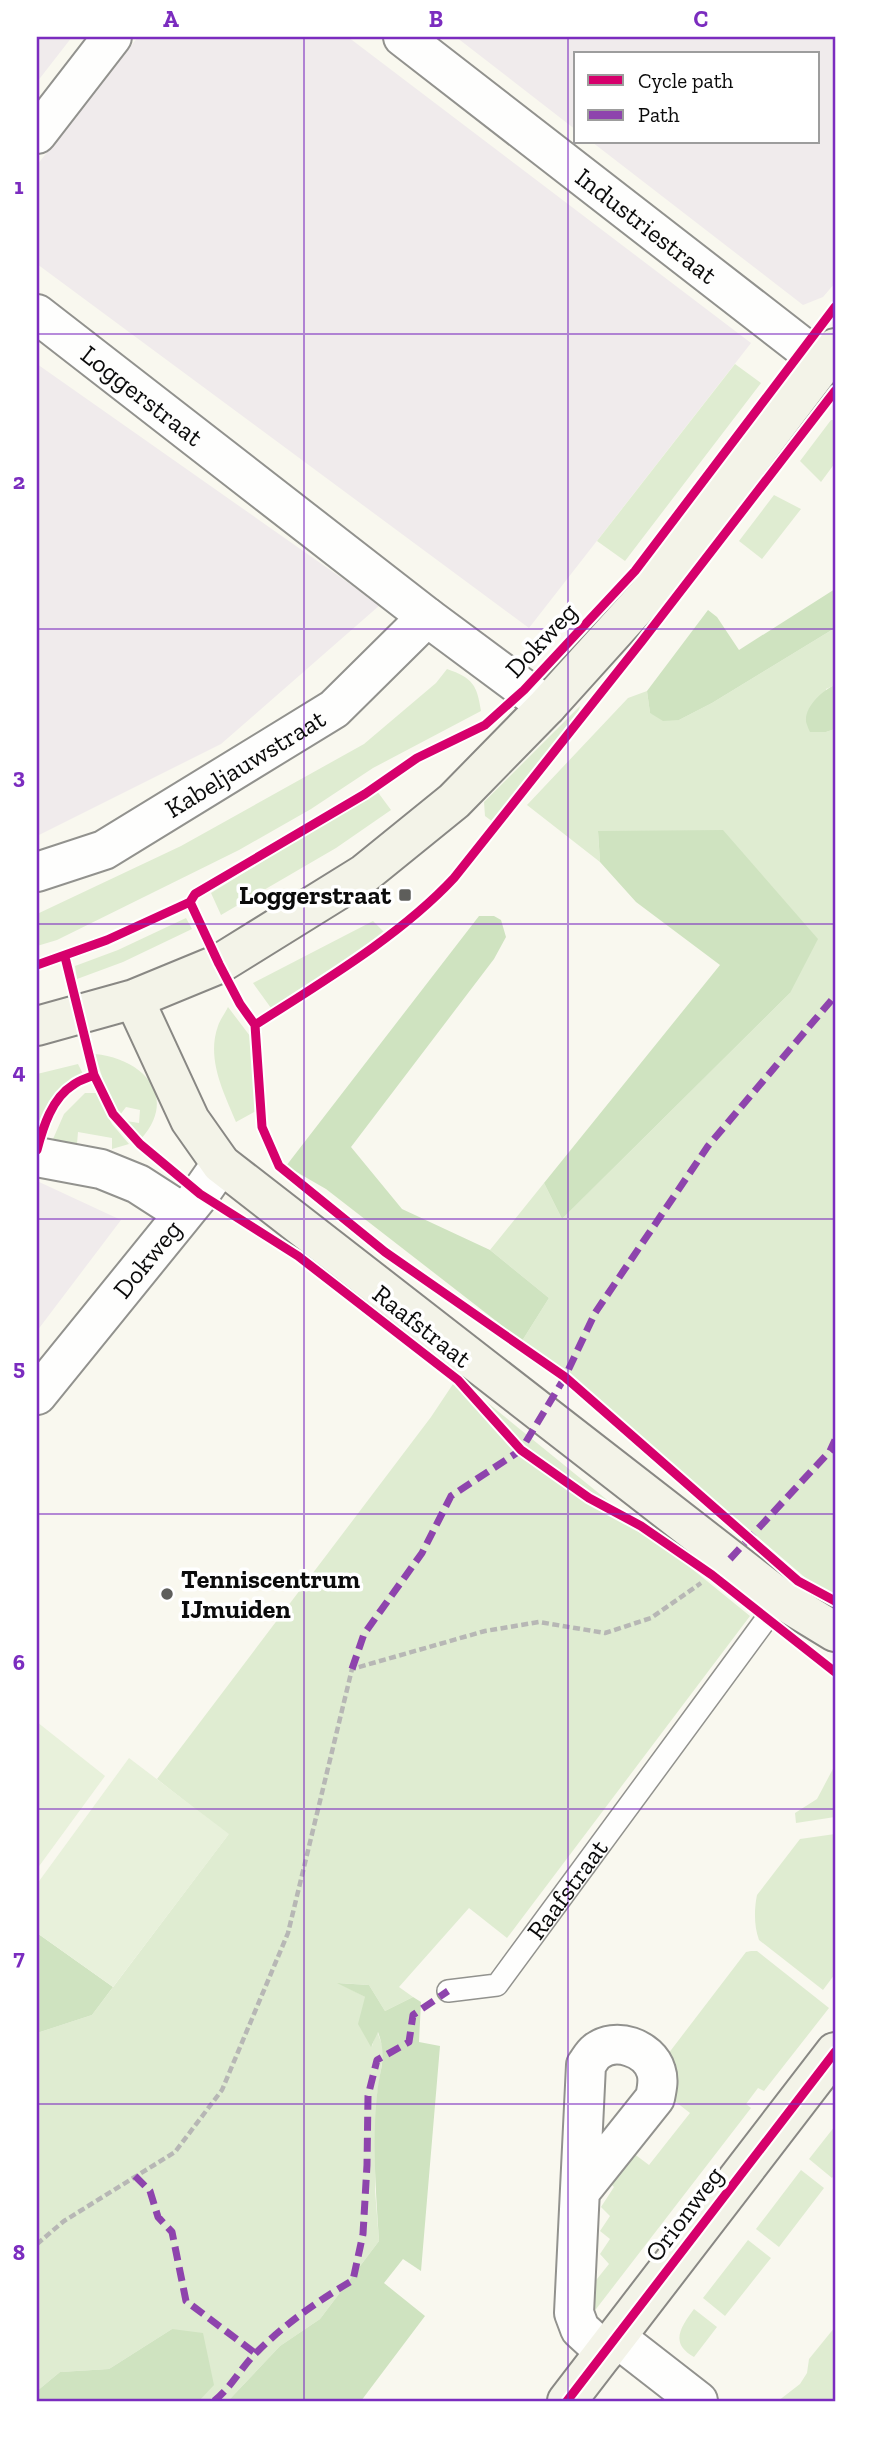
<svg xmlns="http://www.w3.org/2000/svg" width="872" height="2438" font-family="'Zilla Slab',serif">
	<rect width="100%" height="100%" fill="#f9f8ef"/>
	<path fill="#f0ebec" d="M 37,37 L 72,37 L 37,82 Z
		M 138,37 L 348,37 L 751,343 L 529,628 L 37,264 L 37,165 Z
		M 456,37 L 835,37 L 835,283 L 823,297 L 803,305 L 592,142 L 818,142 L 818,54 L 576,54 L 576,130 Z
		M 37,364 L 380,605 L 221,744 L 37,836 Z
		M 37,1181 L 121,1220 L 37,1331 Z"/>
	<path fill="#dfecd1" d="M 735,364 L 761,383 L 625,561 L 597,541 Z
		M 831,420 L 835,420 L 835,463 L 821,482 L 800,461 Z
		M 774,495 L 801,509 L 762,559 L 739,541 Z
		M 835,628 L 835,685 L 826,689 L 826,732 L 835,729 L 835,1603 L 583,1388 L 565,1377 L 522,1341 L 549,1298 L 490,1250 L 544,1183 L 562,1219 L 790,993 L 598,832 L 600,862 L 527,805 L 628,698 L 647,691 L 650,713 L 679,720 L 712,703 Z
		M 447,669 C 473,678 477,685 481,711 L 373,768 L 311,809 L 239,850 L 57,940 L 37,946 L 37,914 L 181,846 L 364,744 L 436,683 Z
		M 580,706 L 578,715 L 493,822 L 485,816 L 484,802 Z
		M 377,791 L 391,810 L 336,848 L 221,915 L 211,893 Z
		M 186,918 L 192,929 L 123,962 L 77,979 L 75,966 L 118,950 Z
		M 373,921 L 385,933 L 307,988 L 271,1008 L 253,983 Z
		M 228,1007 L 250,1036 L 256,1111 L 236,1122 C 224,1093 206,1059 218,1026 C 220,1020 225,1013 228,1007 Z
		M 95,1054 C 143,1059 179,1096 141,1139 L 126,1121 L 139,1123 L 140,1110 L 126,1107 L 120,1115 L 103,1080 Z
		M 78,1064 L 84,1076 C 56,1091 48,1101 37,1131 L 37,1074 Z
		M 85,1093 L 96,1093 L 112,1124 L 129,1144 L 112,1149 L 112,1138 L 78,1132 L 77,1144 L 53,1139 L 64,1114 Z
		M 457,1378 L 750,1616 L 507,1938 L 469,1908 L 399,1987 L 413,1997 L 385,2011 L 369,1985 L 339,1983 L 365,1997 L 372,2046 L 377,2031 L 384,2050 L 377,2095 L 375,2190 L 379,2241 L 320,2319 L 280,2346 L 228,2401 L 199,2401 L 213,2384 L 172,2329 L 109,2369 L 60,2372 L 37,2391 L 37,2033 L 92,2015 L 228,1835 L 157,1779 L 431,1417 Z
		M 835,1765 L 835,1817 L 796,1823 L 795,1813 L 817,1799 Z
		M 835,1834 L 835,1974 L 823,1990 L 759,1940 C 754,1927 754,1909 757,1895 L 800,1839 Z
		M 751,1951 L 757,1951 L 829,2008 L 764,2091 L 758,2088 L 746,2104 L 751,2108 L 593,2313 L 585,2294 L 609,2264 L 600,2254 L 610,2239 L 600,2231 L 610,2216 L 601,2207 L 614,2187 L 605,2178 L 629,2150 L 649,2165 L 690,2113 L 667,2095 L 665,2058 L 746,1952 Z
		M 835,2126 L 835,2174 L 832,2178 L 809,2159 Z
		M 801,2170 L 824,2188 L 779,2247 L 756,2229 Z
		M 748,2240 L 771,2258 L 725,2316 L 703,2298 Z
		M 694,2309 L 717,2327 L 694,2357 C 669,2343 681,2327 694,2309 Z
		M 835,2327 L 835,2401 L 778,2401 L 800,2384 L 807,2373 L 809,2359 Z"/>
	<path fill="#cfe3c0" d="M 835,589 L 835,628 L 712,703 L 679,720 L 663,721 L 650,713 L 647,691 L 708,610 L 717,617 L 739,650 Z
		M 835,685 L 835,729 L 826,732 L 810,732 C 809,730 806,723 806,721 C 805,706 823,690 835,685 Z
		M 723,830 L 818,939 L 790,993 L 562,1219 L 544,1183 L 720,965 L 636,902 L 600,862 L 598,831 Z
		M 479,916 L 494,916 L 501,920 L 506,937 L 494,959 L 351,1147 L 402,1209 L 490,1250 L 549,1298 L 522,1341 L 326,1189 L 286,1166 Z
		M 37,1933 L 113,1987 L 92,2015 L 37,2033 Z
		M 337,1983 L 369,1985 L 385,2011 L 413,1997 L 421,2002 L 419,2042 L 440,2046 L 421,2271 L 403,2259 L 384,2283 L 425,2316 L 361,2401 L 228,2401 L 280,2346 L 320,2319 L 379,2241 C 376,2193 372,2143 377,2095 C 379,2069 388,2059 378,2032 L 371,2047 L 358,2024 L 365,1997 Z
		M 172,2329 L 203,2333 L 214,2385 L 199,2401 L 37,2401 L 37,2391 L 60,2372 L 109,2369 Z"/>
	<path fill="#e8f1db" d="M 37,1722 L 105,1776 L 37,1869 Z
		M 129,1758 L 229,1834 L 113,1987 L 37,1933 L 37,1884 Z"/>
	<g fill="none" stroke-linecap="round" stroke-linejoin="round">
		<defs>
			<g id="lane">
				<path id="s1" d="M 448,1991 L 497,1985 L 781,1599"/>
			</g>
			<g id="street">
				<path id="s2" d="M 403,37 L 823,363"/>
				<path d="M 37,134 L 112,37"/>
				<path id="s3" d="M 37,314 L 427,617 L 547,706"/>
				<path id="s4" d="M 37,872 L 104,850 L 334,709 L 427,617"/>
				<path d="M 37,1157 L 101,1169 L 138,1184 L 183,1213"/>
				<path id="s5" d="M 37,1395 L 200,1194 L 221,1164"/>
				<path d="M 580,2192 L 655,2098 C 657,2088 659,2080 656,2071 C 649,2048 615,2036 596,2052 C 592,2055 589,2061 586,2065 L 574,2313 L 580,2329 L 605,2352"/>
				<path d="M 617,2338 L 698,2401"/>
			</g>
			<path id="secondary" d="M 134,999 L 190,1120 L 221,1164 L 781,1599 L 835,1632
				M 37,1026 L 134,999 L 219,964 L 364,874 L 454,801 L 547,706 L 649,593 L 835,348
				M 567,2401 L 835,2052"/>
		</defs>
		<use href="#lane" stroke="#92928e" stroke-width="24"/>
		<use href="#street" stroke="#92928e" stroke-width="42"/>
		<use href="#secondary" stroke="#898884" stroke-width="42"/>
		<path stroke="#b7b7b5" stroke-width="4.5" stroke-dasharray="7 3.5" stroke-linecap="butt" d="M 37,2244 L 64,2221 L 175,2152 L 222,2090 L 288,1933 L 352,1669 L 485,1631 L 539,1622 L 605,1633 L 651,1618 L 701,1583"/>
		<use href="#lane" stroke="#fefefd" stroke-width="21"/>
		<use href="#street" stroke="#fefefd" stroke-width="38"/>
		<use href="#secondary" stroke="#f3f3e8" stroke-width="38"/>
		<path stroke="#8e44ad" stroke-width="7" stroke-dasharray="14 7" stroke-linecap="butt" d="M 730,1559 L 830,1451 L 835,1440
			M 352,1669 L 364,1634 L 422,1553 L 451,1496 L 521,1450 L 565,1377 L 595,1313 L 708,1146 L 835,996
			M 135,2176 L 150,2191 L 158,2217 L 172,2232 L 186,2301 L 255,2353
			M 214,2401 C 232,2387 241,2367 257,2352 C 286,2323 318,2301 353,2280 L 363,2234 L 367,2165 L 368,2096 L 377,2060 L 409,2042 L 413,2015 L 448,1991"/>
		<defs>
			<path id="cycleway" d="M 190,902 L 219,964 L 240,1004 L 255,1025 L 262,1127 L 279,1166 L 385,1252 L 565,1377 L 798,1581 L 835,1601
				M 190,902 L 195,894 L 365,794 L 417,758 L 485,725 L 524,690 L 635,571 L 835,307
				M 65,957 L 94,1075 L 113,1114 L 140,1144 L 200,1194 L 298,1256 L 458,1380 L 521,1450 L 589,1498 L 641,1526 L 712,1575 L 835,1672
				M 37,965 L 107,940 L 190,902
				M 255,1025 C 322,982 400,936 454,878 L 642,641 L 835,391
				M 37,1150 C 43,1127 52,1098 73,1085 C 79,1080 88,1078 94,1075
				M 567,2401 L 835,2052"/>
		</defs>
		<use href="#cycleway" stroke="#fff" stroke-width="13"/>
		<use href="#cycleway" stroke="#d6006c" stroke-width="9"/>
	</g>
	<path fill="none" stroke="#7b2cbf" stroke-width="2" stroke-opacity="0.55" d="M 304,37 L 304,2401M 568,37 L 568,2401M 37,334 L 835,334M 37,629 L 835,629M 37,924 L 835,924M 37,1219 L 835,1219M 37,1514 L 835,1514M 37,1809 L 835,1809M 37,2104 L 835,2104"/>
	<g fill="#5e5e5b" stroke="#fff" stroke-width="2.5">
		<rect x="398" y="888" width="14" height="14" rx="3.5"/>
		<circle cx="167" cy="1594" r="7"/>
	</g>
	<g text-anchor="middle" stroke-width="7" stroke-linejoin="round" paint-order="stroke">
		<g font-size="26" fill="#0b0b0b" stroke="#fff">
			<text dy="9" stroke="none"><textPath href="#s2" startOffset="308">Industriestraat</textPath></text>
			<text dy="9" stroke="none"><textPath href="#s3" startOffset="133">Loggerstraat</textPath></text>
			<text transform="translate(541 640) rotate(-47)" y="9">Dokweg</text>
			<text dy="9" stroke="none"><textPath href="#s4" startOffset="236">Kabeljauwstraat</textPath></text>
			<text dy="9" stroke="none"><textPath href="#s5" startOffset="175">Dokweg</textPath></text>
			<text transform="translate(422 1326) rotate(38)" y="9">Raafstraat</text>
			<text dy="9" stroke="none"><textPath href="#s1" startOffset="168">Raafstraat</textPath></text>
			<text transform="translate(684 2214) rotate(-53)" y="9">Orionweg</text>
		</g>
		<g font-size="26" font-weight="bold" fill="#0b0b0b" stroke="#fff" text-anchor="end">
			<text x="391" y="904">Loggerstraat</text>
			<text x="181" y="1588" text-anchor="start">Tenniscentrum<tspan x="181" dy="30">IJmuiden</tspan></text>
		</g>
	</g>
	<rect width="872" height="2438" fill="none" stroke="#ffffff" stroke-width="77"/>
	<rect x="574" y="52" width="245" height="91" fill="#ffffff" stroke="#9d9d9d" stroke-width="2"/>
	<rect x="588" y="75" width="35" height="10" fill="#d6006c" stroke="#9d9d9d" stroke-width="2"/>
	<text x="638" y="88" font-size="21" fill="#0b0b0b">Cycle path</text>
	<rect x="588" y="110" width="35" height="10" fill="#8e44ad" stroke="#9d9d9d" stroke-width="2"/>
	<text x="638" y="122" font-size="21" fill="#0b0b0b">Path</text>
	<rect x="38" y="38" width="796" height="2362" fill="none" stroke="#7b2cbf" stroke-width="2.5"/>
	<g font-size="23" text-anchor="middle" font-weight="bold" fill="#7b2cbf">
		<text x="171" y="27">A</text>
		<text x="436" y="27">B</text>
		<text x="701" y="27">C</text>
		<text x="19" y="194">1</text>
		<text x="19" y="489">2</text>
		<text x="19" y="784">3</text>
		<text x="19" y="1079">4</text>
		<text x="19" y="1375">5</text>
		<text x="19" y="1670">6</text>
		<text x="19" y="1965">7</text>
		<text x="19" y="2260">8</text>
	</g>
</svg>
